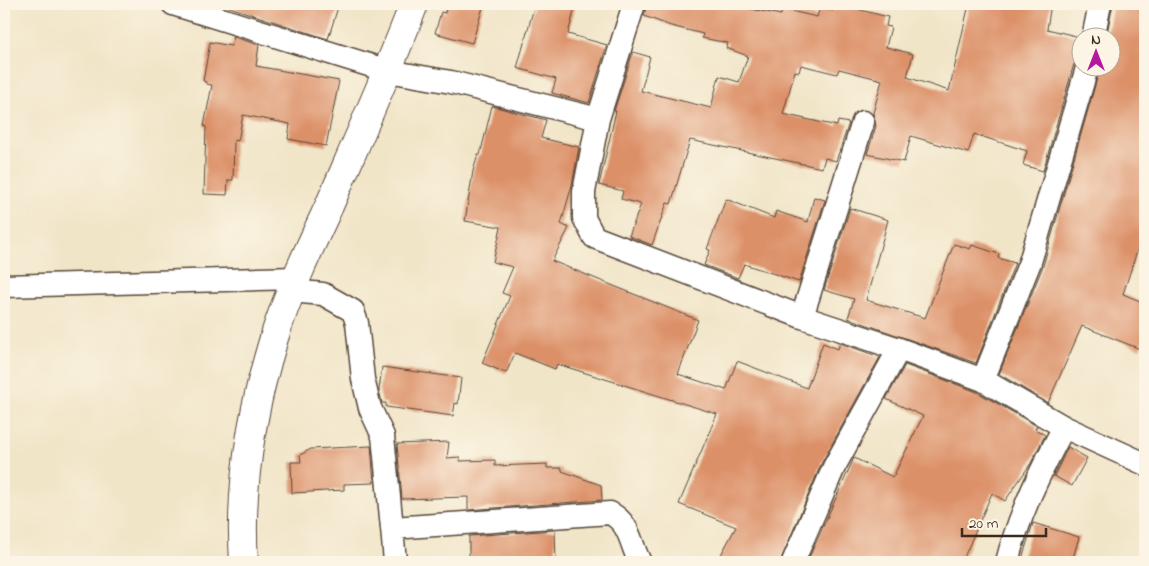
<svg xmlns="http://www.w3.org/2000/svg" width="1149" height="566" font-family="'Indie Flower',sans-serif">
	<rect width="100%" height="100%" fill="#fcf5e5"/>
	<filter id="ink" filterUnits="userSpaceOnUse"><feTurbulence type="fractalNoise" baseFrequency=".02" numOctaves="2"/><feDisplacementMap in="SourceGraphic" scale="10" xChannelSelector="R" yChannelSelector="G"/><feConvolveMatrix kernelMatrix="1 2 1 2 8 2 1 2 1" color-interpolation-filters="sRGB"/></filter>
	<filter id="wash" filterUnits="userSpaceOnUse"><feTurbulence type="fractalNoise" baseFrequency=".0096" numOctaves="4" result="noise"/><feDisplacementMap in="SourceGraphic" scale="20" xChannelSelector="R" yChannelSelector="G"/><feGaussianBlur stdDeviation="1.12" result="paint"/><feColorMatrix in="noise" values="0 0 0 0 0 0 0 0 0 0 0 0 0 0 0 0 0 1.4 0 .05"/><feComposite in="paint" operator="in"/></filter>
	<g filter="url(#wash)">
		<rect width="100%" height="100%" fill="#f1e5c8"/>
		<g id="blocks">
			<path fill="#dc9067" d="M 220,4 L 339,4 L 328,39 Z
				M 447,4 L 484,4 L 472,43 L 435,33 L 441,12 L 445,13 Z
				M 535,4 L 576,4 L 568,34 L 607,45 L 589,103 L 552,93 L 556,79 L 517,68 Z
				M 647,4 L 726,4 L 781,15 L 782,9 L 817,17 L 820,7 L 833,11 L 834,4 L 837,4 L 888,17 L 886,26 L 891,27 L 886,47 L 913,54 L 907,77 L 949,91 L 969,4 L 1051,4 L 1047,29 L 1080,37 L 1082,56 L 1074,64 L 1043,171 L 1023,165 L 1027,151 L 974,134 L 968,153 L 911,136 L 904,162 L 867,154 L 876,126 L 873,113 L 882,80 L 839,69 L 837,74 L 801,65 L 799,72 L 795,71 L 783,114 L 837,126 L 838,121 L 849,123 L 836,161 L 825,158 L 822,168 L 690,140 L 671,204 L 667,203 L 652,245 L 629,236 L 641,204 L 621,199 L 623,191 L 599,185 L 616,111 L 614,111 L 633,52 L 650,57 L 641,91 L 711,108 L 719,76 L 739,82 L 748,56 L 726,48 L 728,43 L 702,38 L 703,34 L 671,26 L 644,16 Z
				M 1113,4 L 1145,4 L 1145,227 L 1123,294 L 1145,303 L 1145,335 L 1140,349 L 1082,326 L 1048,403 L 999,374 L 1043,266 L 1100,68 L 1112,68 L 1112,38 L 1106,38 Z
				M 234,37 L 259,45 L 256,66 L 339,81 L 326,146 L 288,139 L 290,124 L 243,115 L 238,141 L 234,140 L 233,180 L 228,180 L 227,195 L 204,194 L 206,127 L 204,126 L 212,85 L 206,84 L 206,82 L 203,81 L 210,42 L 231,46 Z
				M 492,106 L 546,120 L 541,138 L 579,147 L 572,185 L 561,224 L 569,228 L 552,261 L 698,320 L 678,374 L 726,390 L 737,361 L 807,388 L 823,343 L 838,349 L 840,343 L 880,357 L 822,462 L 780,562 L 717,562 L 736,527 L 679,504 L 717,414 L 557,364 L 555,369 L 515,353 L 506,373 L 482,363 L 510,296 L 502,293 L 513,267 L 493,262 L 501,227 L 465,221 L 473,171 L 478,155 L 480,155 Z
				M 814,197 L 825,200 L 799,282 L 744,264 L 738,278 L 704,265 L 710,250 L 707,249 L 726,199 L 774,218 L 776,211 L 808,222 Z
				M 850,208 L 888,220 L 866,300 L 925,318 L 954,244 L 970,249 L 972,245 L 999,254 L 998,258 L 1015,263 L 976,363 L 848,318 L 854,299 L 824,290 Z
				M 905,365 L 977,392 L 1037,426 L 1035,429 L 1045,435 L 1031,463 L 1005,501 L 992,493 L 962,562 L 807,562 L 854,458 L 893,477 L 923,416 L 886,399 Z
				M 382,367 L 461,378 L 458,404 L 455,403 L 453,416 L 386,407 L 386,403 L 382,403 L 379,390 Z
				M 449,442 L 447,458 L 460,457 L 460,461 L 495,460 L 495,466 L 547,464 L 547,468 L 562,468 L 562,471 L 601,485 L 602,500 L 468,510 L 468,497 L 402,499 L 397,444 Z
				M 371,446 L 374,483 L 344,484 L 344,490 L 292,493 L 291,462 L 301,462 L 300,455 L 311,449 Z
				M 1068,447 L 1087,458 L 1072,486 L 1054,476 Z
				M 1033,523 L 1079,537 L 1072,562 L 1033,562 L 1022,559 Z
				M 555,530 L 556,562 L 469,562 L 469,536 Z"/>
		</g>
	</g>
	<g filter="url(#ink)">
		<use href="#blocks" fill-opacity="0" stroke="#564638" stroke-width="1"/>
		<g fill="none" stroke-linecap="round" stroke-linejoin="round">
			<defs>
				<path id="minor" d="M 173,4 L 388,71 L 451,82 L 598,119
					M 634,4 L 598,119 L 584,192 L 584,218 L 594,237 L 802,317 L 899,349 L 983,380 L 1064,427 L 1145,464
					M 1093,38 L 1100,4
					M 4,286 L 296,278
					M 291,291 L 323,294 L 353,311 L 357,323 L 363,379 L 370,408 L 383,436 L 392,528 L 610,513 C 631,524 630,544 640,562
					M 802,317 L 863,122
					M 983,380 L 1030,262 L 1087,68
					M 392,528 L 395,562
					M 793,562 L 834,467 L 899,349
					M 1007,562 C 1019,514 1041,470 1064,427"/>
				<path id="tertiary" d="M 244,562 C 239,488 252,410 274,338 C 288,293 309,249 329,206 C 358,139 388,72 414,4"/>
			</defs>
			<use href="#minor" stroke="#564638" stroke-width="25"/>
			<use href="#tertiary" stroke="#564638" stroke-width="30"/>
			<use href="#minor" stroke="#fff" stroke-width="22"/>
			<use href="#tertiary" stroke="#fff" stroke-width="28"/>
		</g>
	</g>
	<rect width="1149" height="566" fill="none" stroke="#fcf5e5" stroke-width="20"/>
	<g transform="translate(1096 52)"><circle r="24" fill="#fcf5e5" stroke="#afa495"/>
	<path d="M0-4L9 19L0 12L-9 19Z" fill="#b5179e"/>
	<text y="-8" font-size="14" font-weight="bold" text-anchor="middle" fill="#3b2a1e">N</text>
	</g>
	<path d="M962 528v8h84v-8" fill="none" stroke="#3b2a1e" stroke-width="2.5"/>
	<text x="969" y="528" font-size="15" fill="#3b2a1e" stroke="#fcf5e5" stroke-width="4" paint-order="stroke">20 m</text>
</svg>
